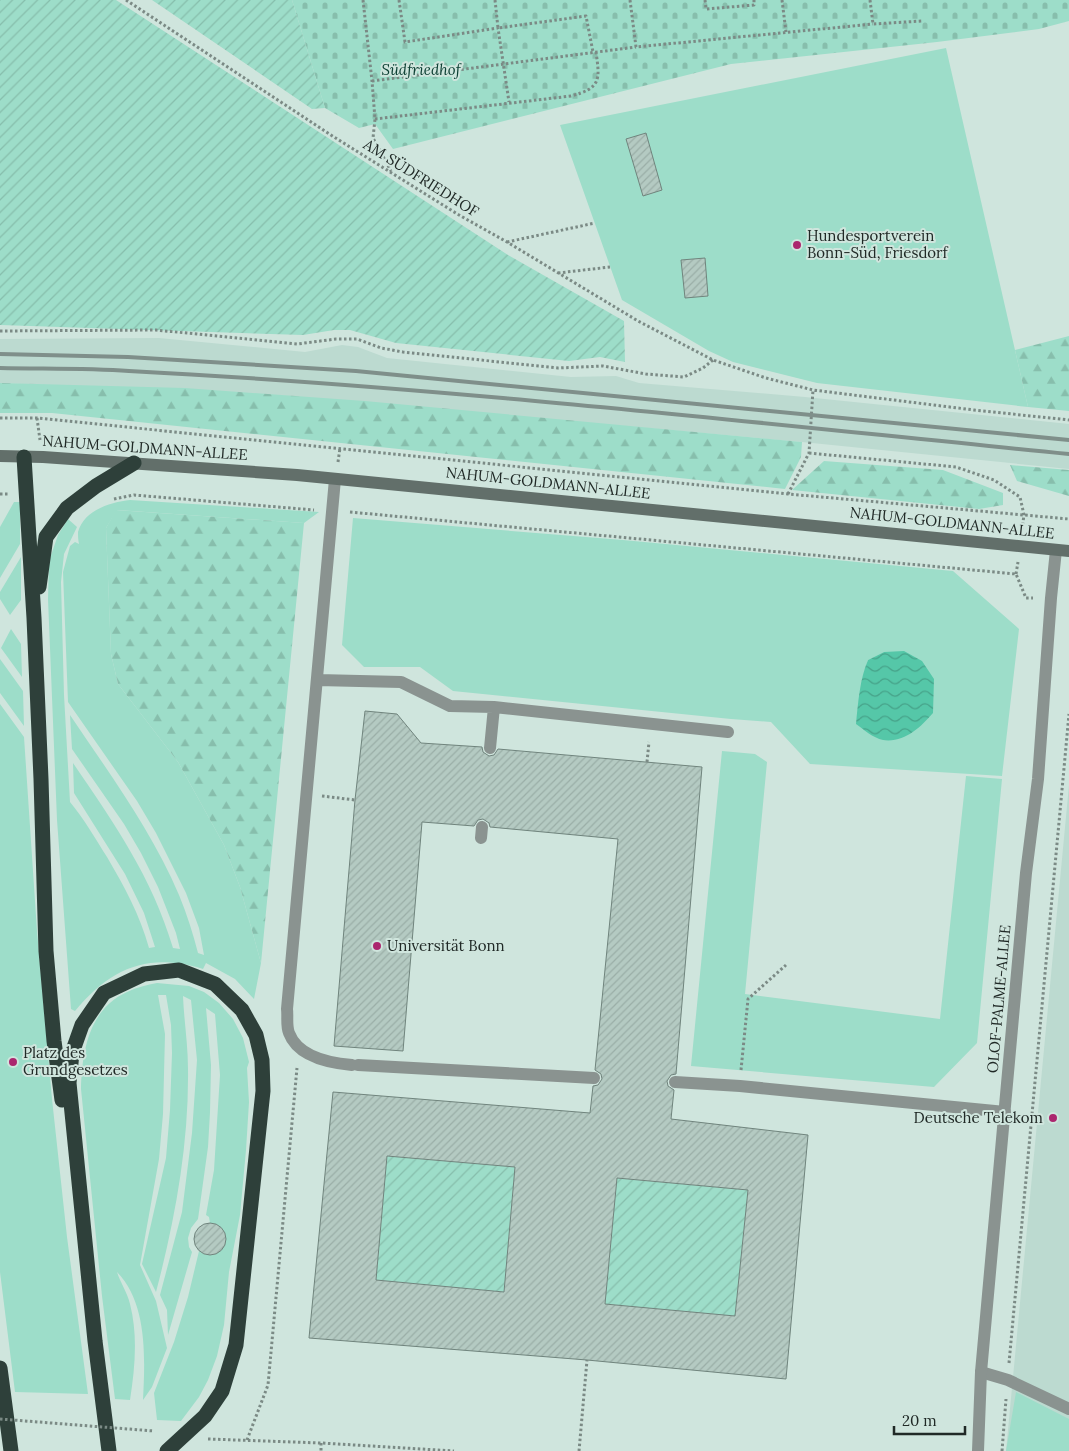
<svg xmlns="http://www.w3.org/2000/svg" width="1069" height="1451" font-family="Lora,serif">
	<defs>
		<pattern id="forest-firs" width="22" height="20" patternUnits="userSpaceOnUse" patternTransform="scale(1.25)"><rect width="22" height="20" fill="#9dddc9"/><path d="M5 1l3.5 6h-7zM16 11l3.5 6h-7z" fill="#87beac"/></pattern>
		<pattern id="cemetery-stones" width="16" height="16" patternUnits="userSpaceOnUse" patternTransform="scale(1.25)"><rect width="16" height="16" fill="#9dddc9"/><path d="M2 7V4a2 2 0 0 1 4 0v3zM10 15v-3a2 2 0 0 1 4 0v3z" fill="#87beac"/></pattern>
		<pattern id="garden-furrows" width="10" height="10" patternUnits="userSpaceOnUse" patternTransform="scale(1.25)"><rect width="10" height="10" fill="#9dddc9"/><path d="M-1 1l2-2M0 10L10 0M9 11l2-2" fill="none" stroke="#87beac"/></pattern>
		<pattern id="water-waves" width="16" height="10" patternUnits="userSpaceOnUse" patternTransform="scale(1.25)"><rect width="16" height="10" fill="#55c7a8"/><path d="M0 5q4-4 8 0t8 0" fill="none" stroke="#46a289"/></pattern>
		<pattern id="building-hatch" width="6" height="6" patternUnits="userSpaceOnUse" patternTransform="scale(1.25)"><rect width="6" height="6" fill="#b4cac2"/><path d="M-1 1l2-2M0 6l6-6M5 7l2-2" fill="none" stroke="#9aaea7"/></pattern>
	</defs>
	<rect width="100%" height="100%" fill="#cfe5dd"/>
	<path fill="#bcdad0" d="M 159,338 L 305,352 L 342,345 L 358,347 L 387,358 L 571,377 L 616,376 L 639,383 L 805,397 L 1069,424 L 1069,469 L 802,442 L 290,396 L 0,383 L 0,339 Z
		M 1069,785 L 1069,1451 L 1006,1451 Z"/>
	<path fill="#9dddc9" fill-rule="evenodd" d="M 946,48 L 1028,407 L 817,383 L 733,362 L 709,351 L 622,300 L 560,125 Z
		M 130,500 L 319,512 L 304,523 L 117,510 L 106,528 L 111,654 L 118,684 L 178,762 L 224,845 L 240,887 L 261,963 L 254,999 L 235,979 L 206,963 L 203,969 C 148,952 111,968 75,1011 L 71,1009 L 57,820 L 48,599 L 49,561 L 58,535 L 68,519 L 77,527 L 64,554 L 61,582 L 64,695 L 70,802 C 84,819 95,838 107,857 C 124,886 140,915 149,948 L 155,947 L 144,913 L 125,874 L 74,793 L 73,763 C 114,823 152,877 173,948 L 180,949 L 176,933 L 158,887 L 141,853 L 124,824 L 72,749 L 70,715 C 109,773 152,831 179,895 C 187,914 193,934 198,953 L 204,955 L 199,928 L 186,893 L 156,833 L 137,801 L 68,702 L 63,572 L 70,546 L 75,542 L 79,544 C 78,540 78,535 78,532 C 84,510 111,502 130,500 Z
		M 14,502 L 20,502 L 20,544 L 0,578 L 0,527 Z
		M 353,518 L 623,540 L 953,571 L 1019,629 L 1002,776 L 810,764 L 771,722 L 731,719 L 453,691 L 420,667 L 364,667 L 342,645 ZM 884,652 L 858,706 C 862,690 862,675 868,660 Z
		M 21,557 L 21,600 L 10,615 L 0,599 L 0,592 Z
		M 11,629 L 21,644 L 22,677 L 1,648 Z
		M 0,659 L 23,691 L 24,726 L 0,693 Z
		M 0,704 L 24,737 L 37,931 L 52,1099 L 67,1237 L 88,1394 L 15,1392 L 0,1272 Z
		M 722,751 L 755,754 L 767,762 L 745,994 L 940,1019 L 966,776 L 1002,779 L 977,1043 L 934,1087 L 691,1066 Z
		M 157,983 L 189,986 L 204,992 L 219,1003 L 233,1019 L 243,1038 L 249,1062 L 247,1068 L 249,1102 L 246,1150 L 240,1215 L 229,1272 L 224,1325 L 217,1356 L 208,1380 L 199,1397 L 181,1421 L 157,1420 L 154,1393 L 174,1342 L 188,1297 L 199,1251 C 222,1267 239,1229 210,1223 L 209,1217 L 206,1215 L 214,1170 L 220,1075 L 215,1014 L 206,1008 L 211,1065 L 210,1112 L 208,1147 L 198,1219 L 191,1228 L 188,1238 L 189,1247 L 192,1252 L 168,1335 L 167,1310 L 160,1295 L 182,1212 L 192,1133 L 197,1060 L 191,1000 L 183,996 C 184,1021 188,1044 188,1069 C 189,1144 175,1220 156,1292 L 142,1264 L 166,1158 L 170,1110 L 172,1053 L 171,1025 L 166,995 L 158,995 L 165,1034 L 163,1114 L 159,1159 L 140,1265 L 156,1301 L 167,1348 L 152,1387 L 143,1400 C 145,1359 148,1304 117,1272 C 120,1282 127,1292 130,1304 C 138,1335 135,1368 130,1400 L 115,1399 L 102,1296 L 81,1089 C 82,1051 89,1009 127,992 C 137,987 147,985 157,983 Z
		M 1016,1392 L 1069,1419 L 1069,1451 L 1006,1451 Z"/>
	<path fill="url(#forest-firs)" d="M 1069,336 L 1069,411 L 1028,407 L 1015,350 Z
		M 0,383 L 185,388 L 365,401 L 802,442 L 801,457 L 785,489 L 52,413 L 0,413 Z
		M 824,461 L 943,470 L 1003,493 L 1003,505 L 979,509 L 792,490 Z
		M 1010,465 L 1069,470 L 1069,496 L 1017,481 Z
		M 116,510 L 304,523 L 261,963 L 240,887 L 224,845 L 178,762 L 118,684 L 111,654 L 106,528 Z"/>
	<path fill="url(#cemetery-stones)" d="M 292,0 L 1069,0 L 1069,21 L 1039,29 L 937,42 L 731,64 L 393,149 L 375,124 L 359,128 L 325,108 Z"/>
	<path fill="url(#garden-furrows)" d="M 0,0 L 116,0 L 508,255 L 624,321 L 625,362 L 600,357 L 569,361 L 396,343 L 350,330 L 334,330 L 303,335 L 0,325 Z
		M 152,0 L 292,0 L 325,108 L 312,109 Z
		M 387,1156 L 515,1167 L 504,1292 L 376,1280 Z
		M 617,1178 L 748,1190 L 735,1316 L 605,1304 Z"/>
	<path fill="url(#water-waves)" d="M 904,651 L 922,661 L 934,679 L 933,713 C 920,728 904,743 883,740 C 873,738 863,729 856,724 C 858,703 860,678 868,660 L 884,652 Z"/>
	<path fill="url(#building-hatch)" stroke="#70847d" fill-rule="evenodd" d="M 646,133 L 662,190 L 643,196 L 626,139 Z
		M 705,258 L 708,296 L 685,298 L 681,260 Z
		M 365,711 L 397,714 L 421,743 L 482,747 L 483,752 L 489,756 L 494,755 L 498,749 L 702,767 L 676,1074 L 671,1075 L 667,1081 L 668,1086 L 674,1090 L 671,1119 L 808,1135 L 786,1379 L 587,1360 L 309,1338 L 333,1092 L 590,1113 L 593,1086 L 598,1085 L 602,1079 L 601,1074 L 595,1070 L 618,839 L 490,827 L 489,823 L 483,819 L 478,820 L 474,826 L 422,822 L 403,1051 L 334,1046 L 355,800 ZM 387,1156 L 515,1167 L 504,1292 L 376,1280 ZM 617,1178 L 748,1190 L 735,1316 L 605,1304 Z
		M194 1239a16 16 0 1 1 32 0a16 16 0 1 1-32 0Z"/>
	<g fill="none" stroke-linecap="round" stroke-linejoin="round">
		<path stroke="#7b8a85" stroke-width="3" stroke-dasharray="2.5 2.5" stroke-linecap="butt" d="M 126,0 L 334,137 L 459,215 L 507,242 L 638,321 L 713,360 L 766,378 L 813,390 L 974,410 L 1069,420
			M 363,0 L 372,81 L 375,119 L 373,138 L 391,171
			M 399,0 L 405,42 L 498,28 L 509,102
			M 495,0 L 498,28 L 586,16 L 593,52
			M 630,0 L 636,47 L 873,24
			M 705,0 L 706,9 L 754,5 L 754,0
			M 782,0 L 786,32
			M 870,0 L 873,24 L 922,21
			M 372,81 L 636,47
			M 375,119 L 571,96 C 601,88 600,80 596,52
			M 507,242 L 595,223
			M 558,273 L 610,267
			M 0,331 L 156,330 L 297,344 L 336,339 L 357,339 L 381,348 L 403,352 L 558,368 L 603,366 L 646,374 L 684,377 L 703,368 L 713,360
			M 0,418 L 37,418 L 788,494 L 1069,519
			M 37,418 L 40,440
			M 809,453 L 956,467 L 994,480 L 1020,497 L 1024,515 L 1022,529
			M 338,462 L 340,448
			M 0,494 L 8,494
			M 788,494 L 809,453 L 813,390
			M 114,499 L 134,495 L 314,510
			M 350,512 L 1016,574 L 1026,598 L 1033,598
			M 1016,574 L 1018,562
			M 647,762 L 649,742
			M 322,796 L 355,800
			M 741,1070 L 748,999 L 786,965
			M 1009,1363 L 1069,714
			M 208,1439 L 321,1443 L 454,1451
			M 247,1440 L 268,1385 L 297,1068
			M 321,1443 L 321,1451
			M 579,1451 L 587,1360
			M 1002,1451 L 1006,1399"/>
		<path stroke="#8a9390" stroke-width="12" d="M 335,479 L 287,1009 C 288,1016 286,1026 289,1033 C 298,1057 329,1063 352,1065
			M 318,680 L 401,682 L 450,706 L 494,707 L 728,732
			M 490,748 L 494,707
			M 481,838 L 482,827
			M 358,1065 L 594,1078
			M 675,1082 L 740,1086 L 1005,1112
			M 981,1372 L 1008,1380 L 1069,1409"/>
		<path stroke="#8a9390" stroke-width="12" d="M 978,1451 L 981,1372 L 1026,873 L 1038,779 L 1051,598 L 1056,550"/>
		<path stroke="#626f6a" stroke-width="12" d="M 0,456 L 43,457 L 297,475 L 1069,551"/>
		<path stroke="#2e403a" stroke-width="15" d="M 24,457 L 34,618 L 41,779 L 46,951 L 54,1041 L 62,1100
			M 39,587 L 46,537 L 67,508 L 96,486 L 134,463
			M 0,1368 L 11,1451
			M 109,1451 L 95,1341 L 69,1083 L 72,1053 L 82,1025 L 104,993 L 144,974 L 179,970 L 215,984 L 242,1010 L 256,1035 L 262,1060 L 263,1091 L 236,1345 L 222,1391 L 205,1416 L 167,1451"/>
		<path stroke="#7f8f8a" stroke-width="4" d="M 0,354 L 128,357 L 356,371 L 1069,440
			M 0,368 C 43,369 86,368 129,371 C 443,387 756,423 1069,454"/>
		<path stroke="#7b8a85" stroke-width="3" stroke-dasharray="2.5 2.5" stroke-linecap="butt" d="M 0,1419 L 154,1431"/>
	</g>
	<g fill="#ab266e" stroke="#cfe5dd" stroke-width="2">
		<circle cx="797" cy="245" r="5"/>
		<circle cx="377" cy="946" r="5"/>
		<circle cx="13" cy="1062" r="5"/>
		<circle cx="1053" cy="1118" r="5"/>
	</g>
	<g text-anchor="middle" stroke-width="4" stroke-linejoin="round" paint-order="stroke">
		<g font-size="15" font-style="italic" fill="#0d4034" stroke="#cfe5dd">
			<text x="421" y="75">Südfriedhof</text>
		</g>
		<g font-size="15" fill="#202926" stroke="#cfe5dd">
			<text transform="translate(421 178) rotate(32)" y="5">AM SÜDFRIEDHOF</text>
			<text transform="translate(145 448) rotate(4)" y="5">NAHUM-GOLDMANN-ALLEE</text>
			<text transform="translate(548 483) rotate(6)" y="5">NAHUM-GOLDMANN-ALLEE</text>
			<text transform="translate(952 523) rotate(6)" y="5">NAHUM-GOLDMANN-ALLEE</text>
			<text transform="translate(999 999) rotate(-85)" y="5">OLOF-PALME-ALLEE</text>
		</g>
		<g font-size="15" fill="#202926" stroke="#cfe5dd" text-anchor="start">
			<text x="807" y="241">Hundesportverein<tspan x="807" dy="17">Bonn-Süd, Friesdorf</tspan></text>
			<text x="387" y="951">Universität Bonn</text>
			<text x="23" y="1058">Platz des<tspan x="23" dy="17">Grundgesetzes</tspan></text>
			<text x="1043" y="1123" text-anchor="end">Deutsche Telekom</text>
		</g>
	</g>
	<path d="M894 1426v8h71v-8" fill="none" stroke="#202926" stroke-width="2.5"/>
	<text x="902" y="1426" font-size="15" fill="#202926" stroke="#cfe5dd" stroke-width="4" paint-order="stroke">20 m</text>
</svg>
